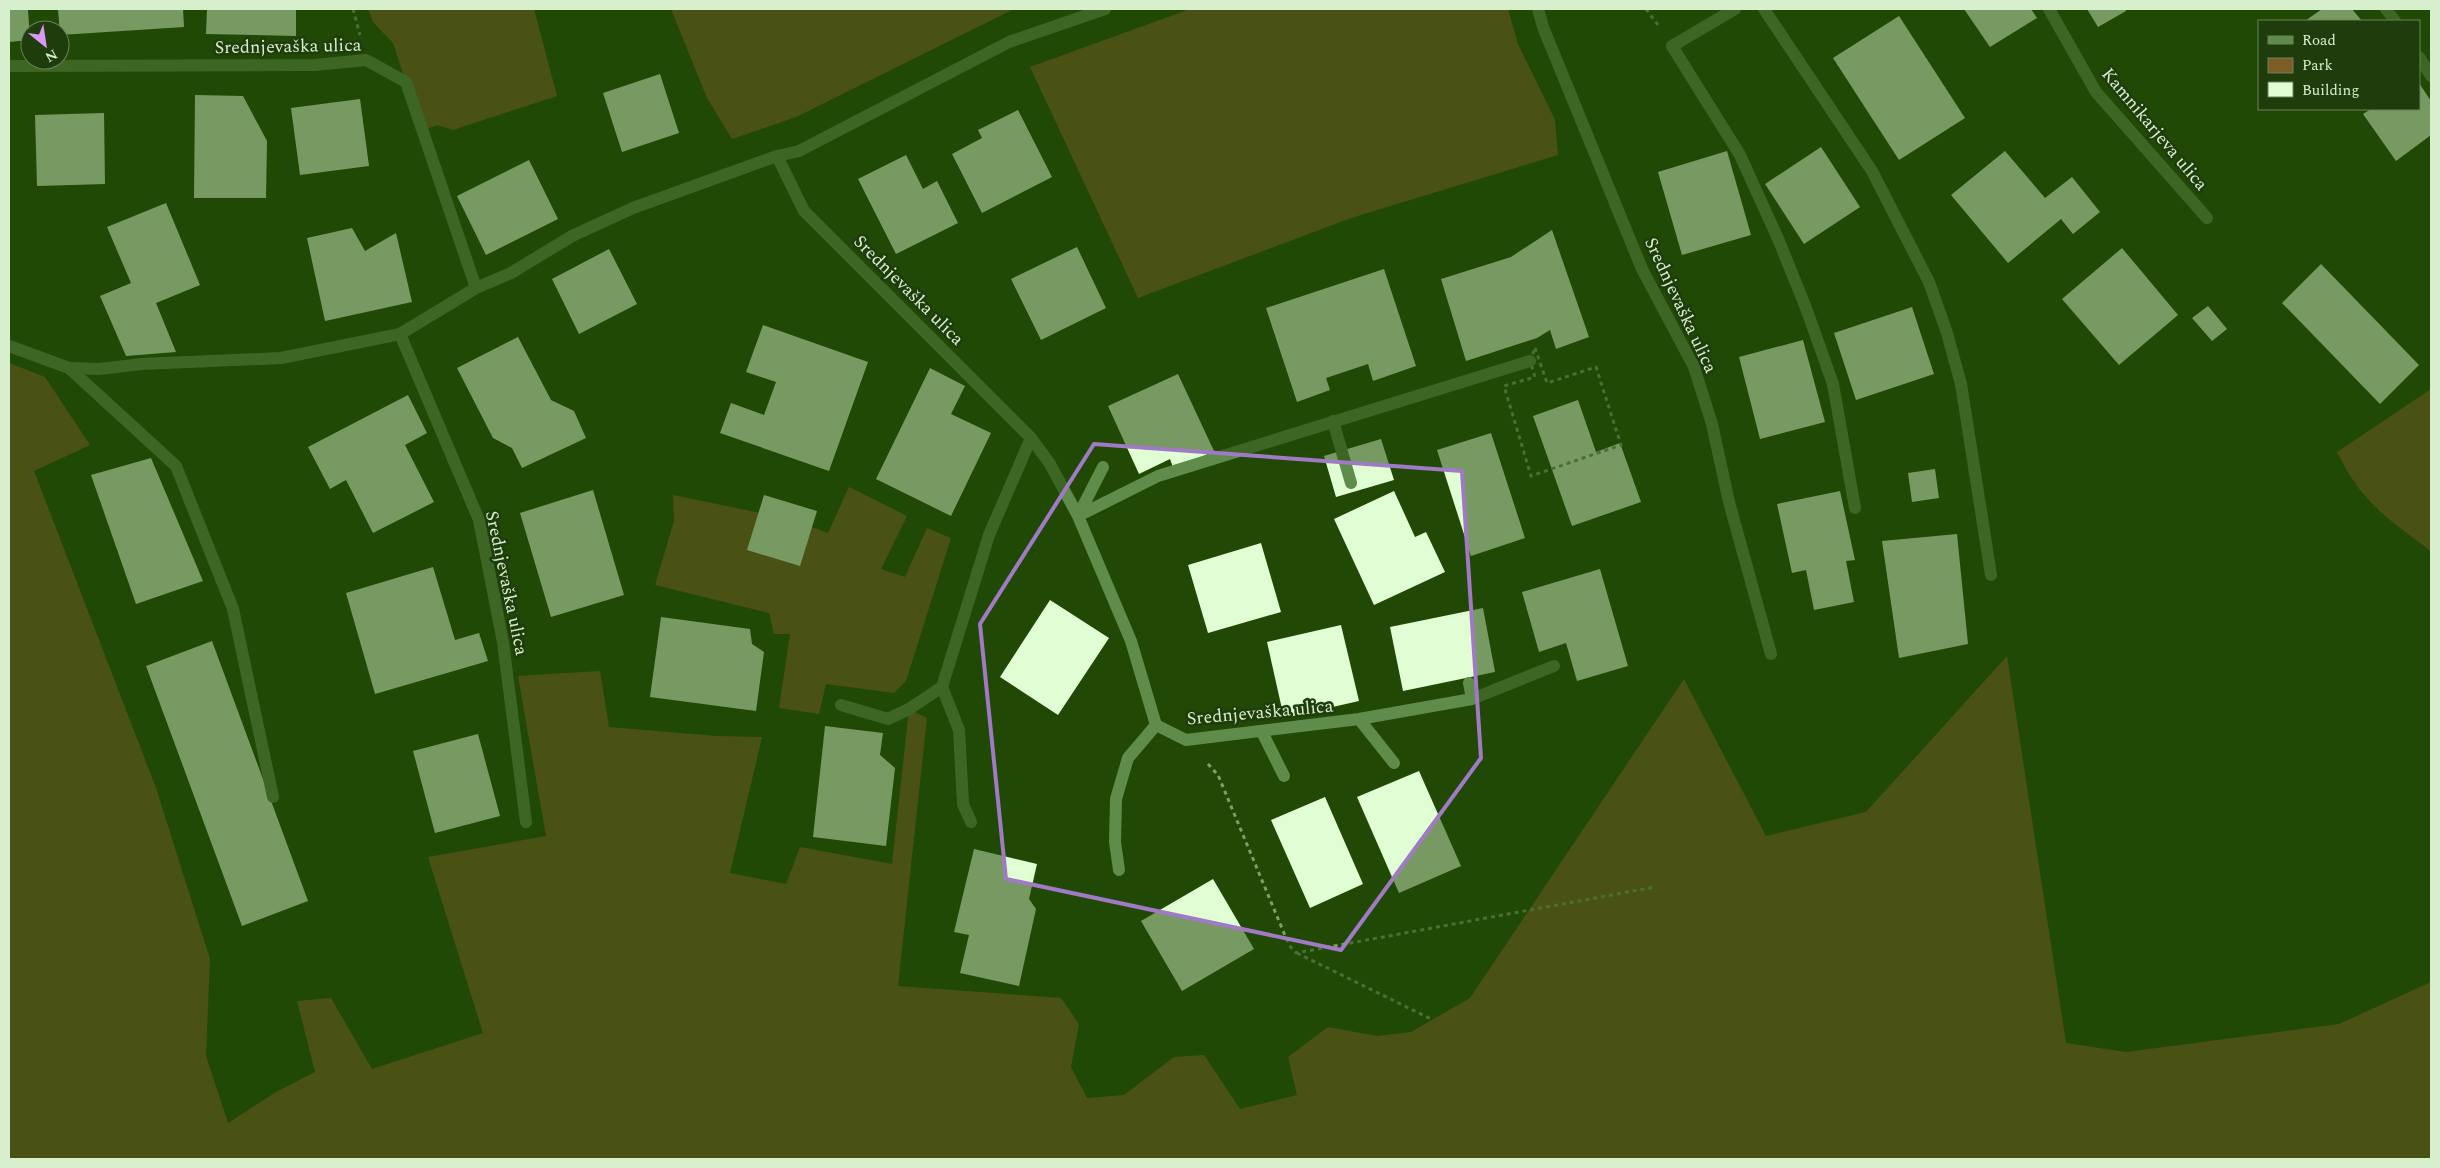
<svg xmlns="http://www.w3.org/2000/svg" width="2440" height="1168" font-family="Spectral,serif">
	<rect width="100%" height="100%" fill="#214905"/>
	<path fill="#7d5c26" d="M 368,9 L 534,9 L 557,96 L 453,130 L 437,125 L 422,131 L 393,43 L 373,22 Z
		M 671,9 L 1014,9 L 796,117 L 732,139 L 707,98 Z
		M 1190,9 L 1508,9 L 1518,44 L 1555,120 L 1558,155 L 1351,218 L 1138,298 L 1030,67 Z
		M 9,363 L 45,377 L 90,445 L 34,471 L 156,788 L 210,959 L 206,1056 L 228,1123 L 276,1092 L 315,1072 L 297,1001 L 331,998 L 372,1069 L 483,1033 L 428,857 L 546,836 L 518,676 L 600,671 L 609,727 L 716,736 L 762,737 L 730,873 L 786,884 L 800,847 L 892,864 L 909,709 L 927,718 L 898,986 L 1061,998 L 1079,1024 L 1071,1067 L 1087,1098 L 1124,1095 L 1174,1057 L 1204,1055 L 1240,1109 L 1297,1095 L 1288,1057 L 1328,1027 L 1377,1036 L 1411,1032 L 1470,998 L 1684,679 L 1766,836 L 1866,812 L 2007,656 L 2066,1043 L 2126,1052 L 2339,1024 L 2431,982 L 2431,1159 L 9,1159 Z
		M 2431,389 L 2431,551 C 2388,519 2361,502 2337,452 Z
		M 849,487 L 907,516 L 881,569 L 905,577 L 927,528 L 951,538 L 906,681 L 894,693 L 826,684 L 819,714 L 779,708 L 790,634 L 774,634 L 769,613 L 655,585 L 674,521 L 673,495 L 790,519 L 828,533 Z"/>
	<path fill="#e0fdd3" d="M 9,9 L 28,9 L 30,40 L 9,42 Z
		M 58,9 L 183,9 L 184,27 L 60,35 Z
		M 207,9 L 296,9 L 296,36 L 206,34 Z
		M 1964,9 L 2031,9 L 2037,18 L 1990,47 Z
		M 2087,9 L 2125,9 L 2126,11 L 2098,27 Z
		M 2322,9 L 2352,9 L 2362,21 L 2305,21 Z
		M 1899,16 L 1965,118 L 1899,160 L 1833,58 Z
		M 660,74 L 679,133 L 622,152 L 603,93 Z
		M 2419,83 L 2431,101 L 2431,135 L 2396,161 L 2363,114 L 2371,109 L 2419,109 Z
		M 195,95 L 243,96 L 267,141 L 266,198 L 194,198 Z
		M 360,99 L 369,166 L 300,175 L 291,108 Z
		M 1018,110 L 1052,177 L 982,213 L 952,154 L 982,138 L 978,130 Z
		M 104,113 L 105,184 L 37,186 L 35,115 Z
		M 1821,147 L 1860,207 L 1804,244 L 1765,184 Z
		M 1727,151 L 1751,235 L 1682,255 L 1658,172 Z
		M 2005,151 L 2045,198 L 2072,177 L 2100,212 L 2073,234 L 2061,219 L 2008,263 L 1951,195 Z
		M 906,155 L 923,189 L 937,181 L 958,223 L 896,254 L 858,179 Z
		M 529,160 L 558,219 L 486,255 L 457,196 Z
		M 166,203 L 200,285 L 156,303 L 176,352 L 126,356 L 100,296 L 131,283 L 107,227 Z
		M 352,228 L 365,251 L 396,233 L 412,302 L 325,321 L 307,238 Z
		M 1552,230 L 1589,337 L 1556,349 L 1550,330 L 1537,338 L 1466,361 L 1441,279 L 1511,257 Z
		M 1077,247 L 1106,308 L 1041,340 L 1011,279 Z
		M 2122,248 L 2178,315 L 2119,365 L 2062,299 Z
		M 609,249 L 637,304 L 579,334 L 552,279 Z
		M 2321,264 L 2419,365 L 2380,404 L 2282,303 Z
		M 1384,269 L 1416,366 L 1373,381 L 1368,364 L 1326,378 L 1330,390 L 1297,402 L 1266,308 Z
		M 2208,306 L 2227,329 L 2212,341 L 2192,318 Z
		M 1912,307 L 1934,374 L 1856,400 L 1834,333 Z
		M 763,325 L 868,362 L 829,471 L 720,433 L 731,403 L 764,415 L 776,382 L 746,372 Z
		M 518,337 L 551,400 L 574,411 L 586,438 L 522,468 L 512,448 L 493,438 L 457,368 Z
		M 1803,340 L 1825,422 L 1760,439 L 1739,357 Z
		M 930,368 L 965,386 L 951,414 L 991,433 L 951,516 L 876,479 Z
		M 1178,374 L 1214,451 L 1174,470 L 1170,459 L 1139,474 L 1108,406 Z
		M 408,395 L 427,433 L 405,445 L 434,502 L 373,533 L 346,480 L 330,489 L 308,447 Z
		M 1578,400 L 1596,452 L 1620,443 L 1641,502 L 1572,526 L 1533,416 Z
		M 1491,433 L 1525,538 L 1471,556 L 1437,450 Z
		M 1381,439 L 1394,480 L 1336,497 L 1324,456 Z
		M 151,458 L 203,581 L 136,604 L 91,475 Z
		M 1935,469 L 1939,498 L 1912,502 L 1908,473 Z
		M 593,490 L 624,595 L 551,617 L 520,513 Z
		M 1394,491 L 1415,537 L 1426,532 L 1445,572 L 1374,605 L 1334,519 Z
		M 1840,491 L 1855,560 L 1846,561 L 1854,602 L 1814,610 L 1806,570 L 1792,573 L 1777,504 Z
		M 764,495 L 817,511 L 800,566 L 747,550 Z
		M 1957,534 L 1968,644 L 1899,658 L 1882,541 Z
		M 1261,543 L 1281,612 L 1208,633 L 1188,565 Z
		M 433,567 L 455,640 L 479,633 L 488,661 L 375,694 L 346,593 Z
		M 1600,569 L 1628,666 L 1577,681 L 1566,643 L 1539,652 L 1522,592 Z
		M 1050,600 L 1109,638 L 1058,715 L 1000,677 Z
		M 1483,608 L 1495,672 L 1403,691 L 1390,627 Z
		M 661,617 L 750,629 L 752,644 L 764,652 L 756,711 L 650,697 Z
		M 1341,625 L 1359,701 L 1284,718 L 1267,642 Z
		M 212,641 L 308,901 L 242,926 L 146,666 Z
		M 825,726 L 883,733 L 880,755 L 895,768 L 886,846 L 813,837 Z
		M 478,734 L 500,816 L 435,833 L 413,751 Z
		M 1419,771 L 1461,866 L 1399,893 L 1357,797 Z
		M 1325,797 L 1363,884 L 1310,908 L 1271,820 Z
		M 974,849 L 1037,864 L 1029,899 L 1036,909 L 1019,986 L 960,973 L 969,935 L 954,932 Z
		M 1213,879 L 1254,949 L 1182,991 L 1141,921 Z"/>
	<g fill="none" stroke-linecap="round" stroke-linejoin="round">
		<path stroke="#7e9e6b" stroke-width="3" stroke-dasharray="4 4" stroke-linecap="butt" d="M 353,9 L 360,35
			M 1646,9 L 1658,25
			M 1535,348 L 1547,383 L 1596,367 L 1621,445 L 1531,476 L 1504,386 L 1535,377 L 1530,361 Z
			M 1208,764 L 1218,775 L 1289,945 L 1296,953 L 1655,887
			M 1297,953 L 1431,1019"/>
		<path stroke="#5f8b4b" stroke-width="12" d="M 69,368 L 176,466 L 233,609 L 273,797
			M 942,687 L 959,730 L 963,804 L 971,822"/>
		<path stroke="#5f8b4b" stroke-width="12" d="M 1538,9 L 1543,27 L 1642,269 L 1694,367 L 1712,424 L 1729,502 L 1771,654
			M 1735,9 L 1672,46 L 1740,155 L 1779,241 L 1806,308 L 1833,384 L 1855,508
			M 1764,9 L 1872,171 L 1929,282 L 1947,333 L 1961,384 L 1991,575
			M 2049,9 L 2096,92 L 2207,218
			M 2386,9 L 2395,21
			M 2419,57 L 2431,76
			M 9,66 L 315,65 L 366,60 L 406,82 L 476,288
			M 777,156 L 804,211 L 1031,438 L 1050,464 L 1078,516 L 1131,641 L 1156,725 L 1186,740 L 1359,719 L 1472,699 L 1554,666
			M 400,334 L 479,520 L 503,642 L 526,822
			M 9,346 L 69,368 L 99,369 L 142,364 L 281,358 L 400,334 L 476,288 L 511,273 L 572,236 L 633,208 L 777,156 L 799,151 L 1009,42 L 1105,9
			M 1333,421 L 1351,483
			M 1103,467 L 1078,516 L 1158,476 L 1530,361
			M 1469,683 L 1472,699
			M 841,705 L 888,719 L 909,709 L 942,687 L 989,535 L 1031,438
			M 1359,719 L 1394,763
			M 1262,732 L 1284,776
			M 1119,870 L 1115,842 L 1116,799 L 1128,758 L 1156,725"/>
	</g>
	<path d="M0 0H2440V1168H0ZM 1094,444 L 1462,471 L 1481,758 L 1341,950 L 1006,879 L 980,624 Z" fill="#214905" fill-opacity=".55" fill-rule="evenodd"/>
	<path fill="none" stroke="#a07ac5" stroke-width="4" stroke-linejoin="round" d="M 1094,444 L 1462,471 L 1481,758 L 1341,950 L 1006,879 L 980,624 Z"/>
	<g text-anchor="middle" stroke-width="5" stroke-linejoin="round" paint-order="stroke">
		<g font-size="18" fill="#d8efcd" stroke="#1e3c0c">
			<text transform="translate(288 46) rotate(-1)" y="6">Srednjevaška ulica</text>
			<text transform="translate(2155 129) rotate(50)" y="6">Kamnikarjeva ulica</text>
			<text transform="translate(909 290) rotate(45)" y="6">Srednjevaška ulica</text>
			<text transform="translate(1681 305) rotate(65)" y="6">Srednjevaška ulica</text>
			<text transform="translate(507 583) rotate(78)" y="6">Srednjevaška ulica</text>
			<text transform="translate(1260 712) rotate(-5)" y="6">Srednjevaška ulica</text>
		</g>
	</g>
	<rect width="2440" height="1168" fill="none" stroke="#d8efcd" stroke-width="20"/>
	<rect x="2258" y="20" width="162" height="90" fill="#1e3c0c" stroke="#688459"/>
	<rect x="2268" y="36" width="25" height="8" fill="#5f8b4b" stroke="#688459"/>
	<text x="2302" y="45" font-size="15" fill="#d8efcd">Road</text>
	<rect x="2268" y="58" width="25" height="15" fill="#7d5c26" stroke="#688459"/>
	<text x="2302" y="70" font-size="15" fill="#d8efcd">Park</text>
	<rect x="2268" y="82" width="25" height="15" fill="#e0fdd3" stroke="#688459"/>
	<text x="2302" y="95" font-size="15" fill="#d8efcd">Building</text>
	<g transform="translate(45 45) rotate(150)"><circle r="24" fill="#1e3c0c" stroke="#688459"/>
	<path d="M0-4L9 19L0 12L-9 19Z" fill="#db99f5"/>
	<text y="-8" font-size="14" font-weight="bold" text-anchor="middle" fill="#d8efcd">N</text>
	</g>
</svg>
